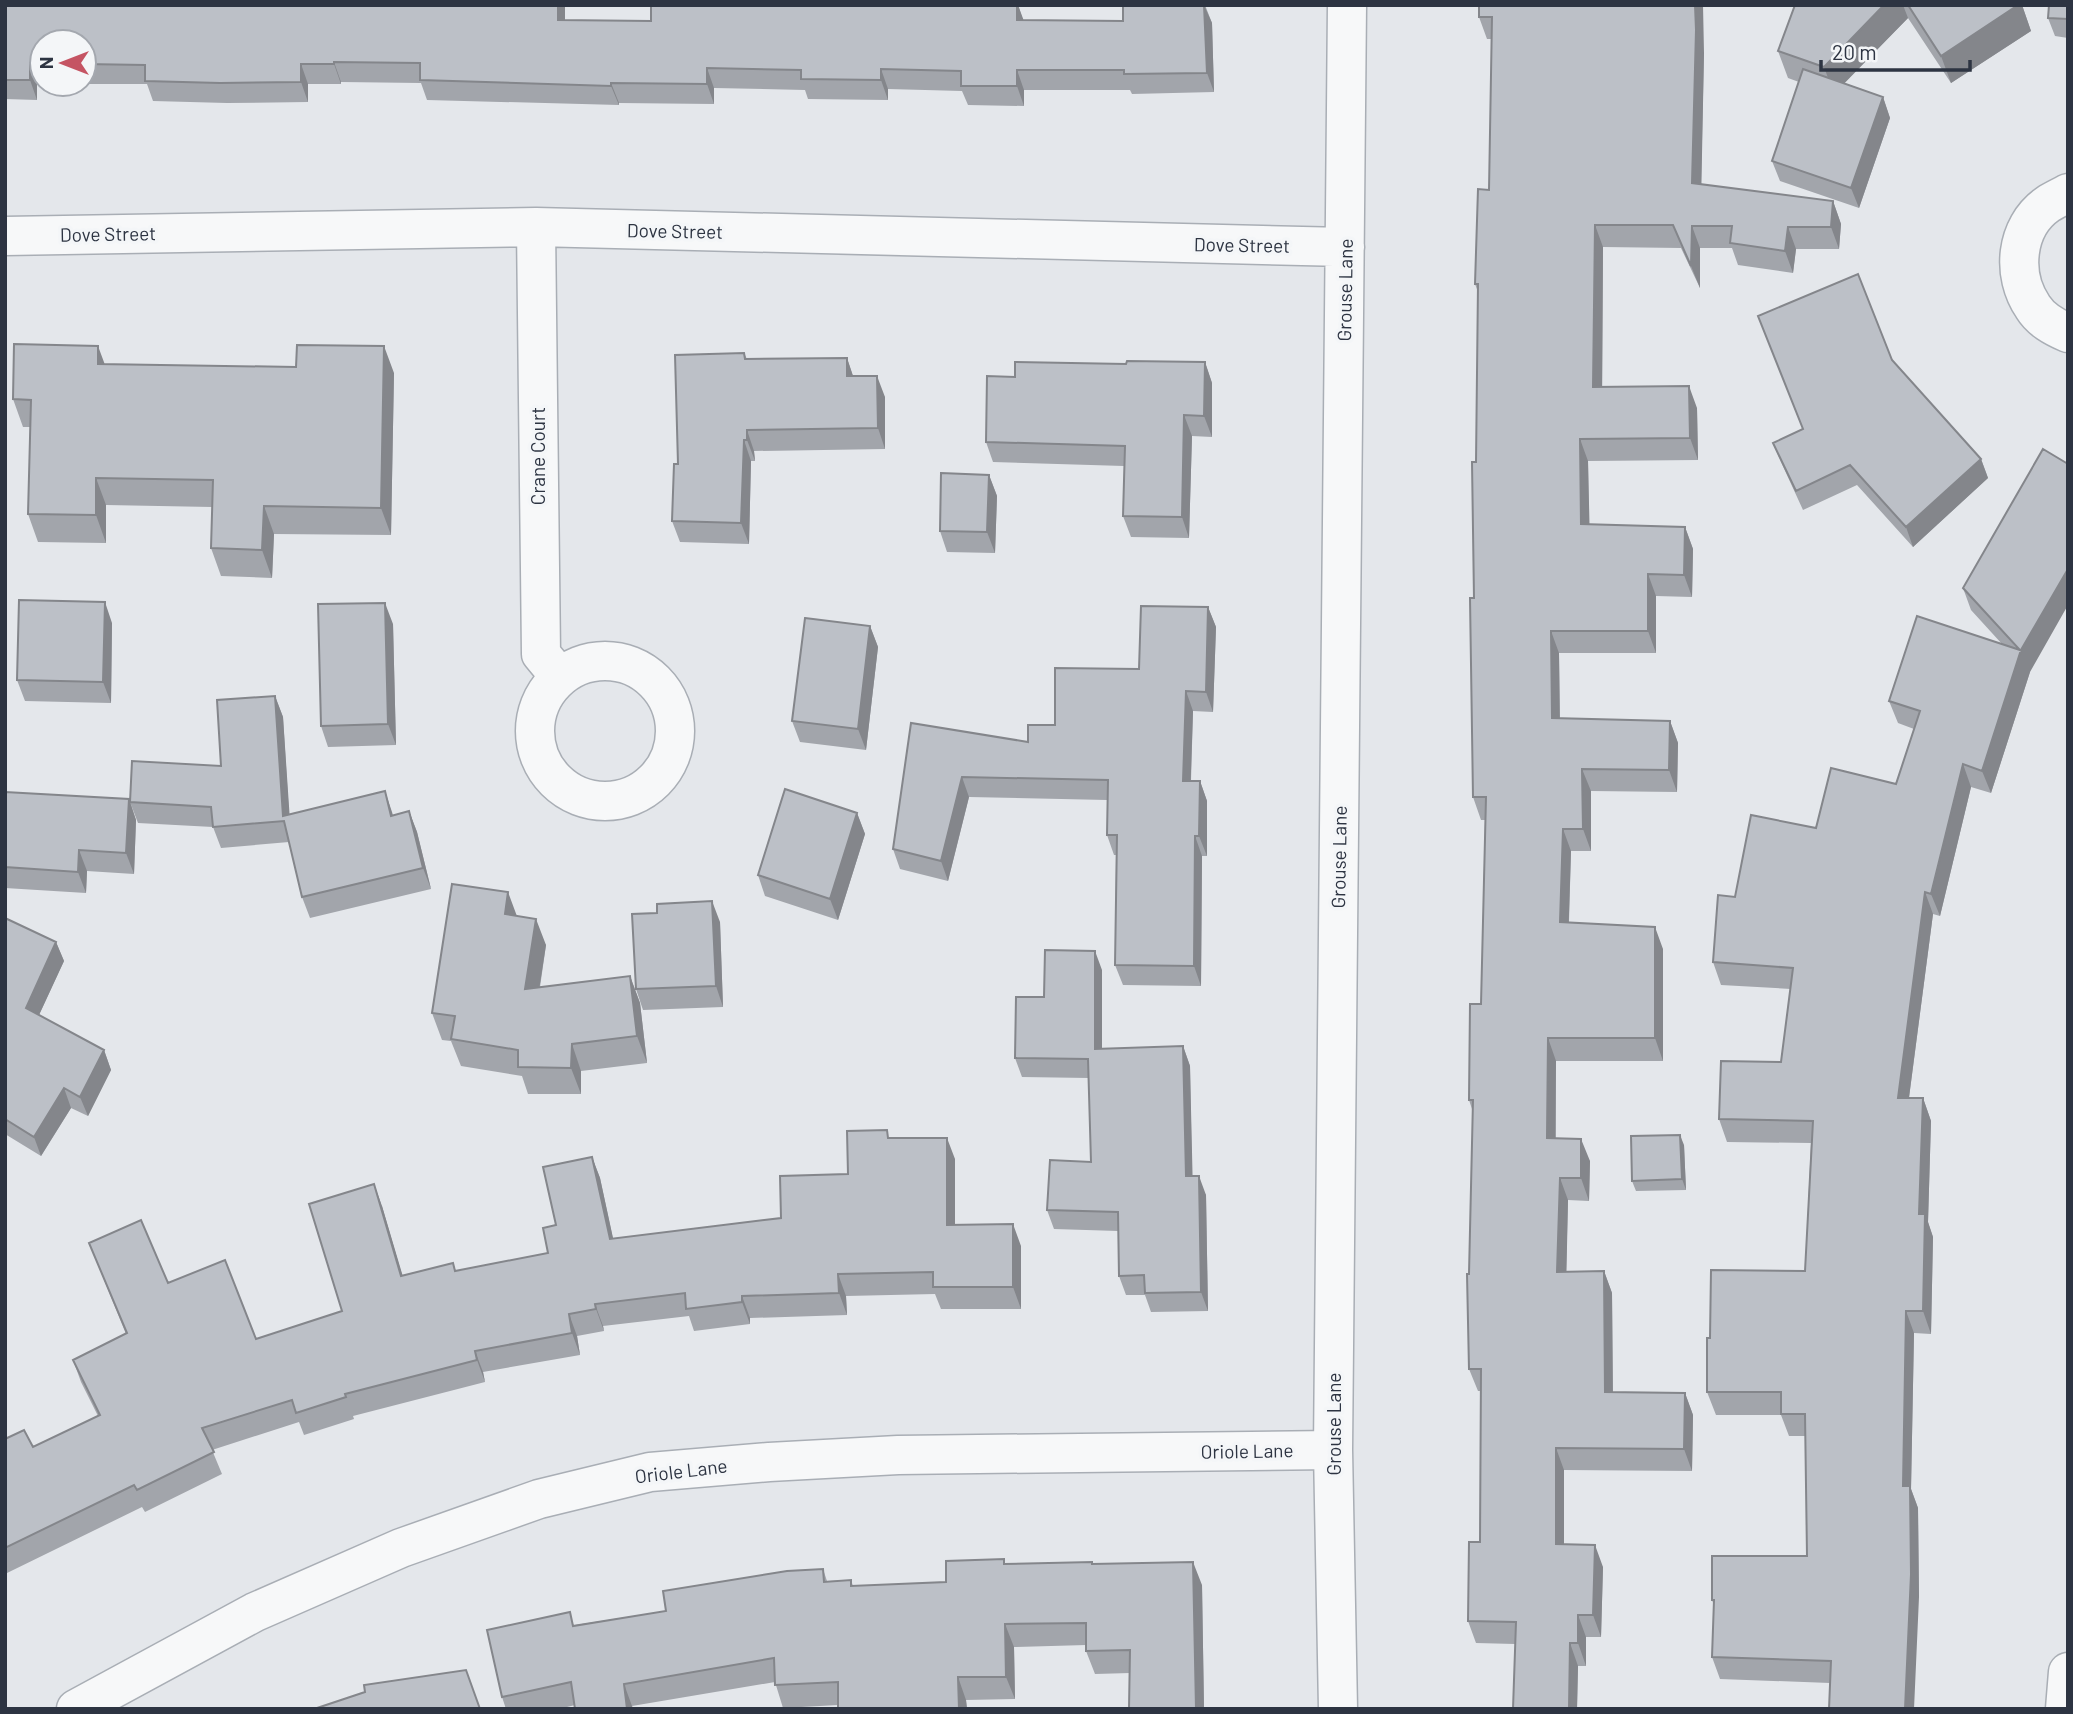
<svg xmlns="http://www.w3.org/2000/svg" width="2073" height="1714" font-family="Barlow,sans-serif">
	<rect width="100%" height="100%" fill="#e4e7eb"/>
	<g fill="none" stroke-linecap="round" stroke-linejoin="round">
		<defs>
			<path id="street" d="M 2068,193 C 2061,197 2054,200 2048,204 C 2015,227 2011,275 2033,307 C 2041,320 2054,327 2068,333
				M 536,227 L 541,654 L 560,677
				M 5,236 L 536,227 L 1345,247
				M535 731a70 70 0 1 1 140 0a70 70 0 1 1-140 0Z
				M 76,1709 L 255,1612 L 401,1548 L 539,1499 L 650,1472 L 769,1462 L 898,1455 L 1333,1450
				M 1338,1709 L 1333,1450 L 1347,5
				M 2065,1709 L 2068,1672"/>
		</defs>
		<use href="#street" stroke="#a9aeb5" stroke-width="41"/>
		<use href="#street" stroke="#f7f8f9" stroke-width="38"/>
	</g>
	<path fill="#a2a5ab" d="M 5,5 L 565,5 L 565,20 L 651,21 L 1018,5 L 1023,20 L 1123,21 L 1139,5 L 1205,5 L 1212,23 L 1214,92 L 1132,94 L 1130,90 L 1024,90 L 1024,106 L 968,105 L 962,91 L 888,89 L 888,100 L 808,99 L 805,90 L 714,88 L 714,104 L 619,103 L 619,105 L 427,100 L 421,83 L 341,82 L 341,84 L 308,84 L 308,102 L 227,103 L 153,101 L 147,84 L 84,84 L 84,42 L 42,42 L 42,83 L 37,83 L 37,100 L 5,99 Z
		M 1479,5 L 1704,53 L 1701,184 L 1833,201 L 1841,224 L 1839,249 L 1796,249 L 1793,273 L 1738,265 L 1732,248 L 1700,248 L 1700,288 L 1681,248 L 1603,247 L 1602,387 L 1697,408 L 1698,460 L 1588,461 L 1589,524 L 1685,527 L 1693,549 L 1692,597 L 1656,596 L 1656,653 L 1559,653 L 1560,718 L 1670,721 L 1678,743 L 1677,792 L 1591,791 L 1591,851 L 1571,851 L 1569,922 L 1663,949 L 1663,1061 L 1556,1061 L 1556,1138 L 1590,1161 L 1589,1201 L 1568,1200 L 1566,1272 L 1604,1271 L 1612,1293 L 1613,1393 L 1685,1393 L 1693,1415 L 1692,1471 L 1564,1470 L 1564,1544 L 1603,1567 L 1601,1637 L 1586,1637 L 1586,1666 L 1578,1666 L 1577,1709 L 1513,1709 L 1515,1644 L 1476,1643 L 1468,1621 L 1480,1542 L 1481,1391 L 1478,1391 L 1469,1369 L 1469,1274 L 1473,1112 L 1469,1100 L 1481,1004 L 1485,820 L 1481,820 L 1473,797 L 1478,292 L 1475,284 L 1489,190 L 1492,39 L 1487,39 L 1479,17 Z
		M 1795,5 L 2022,5 L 2031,31 L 1951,83 L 1908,18 L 1844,83 L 1883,97 L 1890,118 L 1859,208 L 1780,181 L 1772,161 L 1799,82 L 1788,78 L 1778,51 Z
		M 2068,5 L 2068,38 L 2055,36 L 2048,18 Z
		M 1758,316 L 1892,360 L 1981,459 L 1988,478 L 1913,547 L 1857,485 L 1803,510 L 1781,462 L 1773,443 L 1803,429 Z
		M 744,353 L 747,359 L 847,358 L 853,376 L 885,397 L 885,449 L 754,451 L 755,461 L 751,461 L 749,544 L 680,542 L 672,521 L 678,464 Z
		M 1205,362 L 1212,383 L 1212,437 L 1192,436 L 1189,538 L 1131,537 L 1123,516 L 1124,466 L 993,462 L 986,442 L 1015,377 L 1126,364 Z
		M 105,364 L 394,373 L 391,535 L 274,534 L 272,578 L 221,576 L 211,548 L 212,507 L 106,505 L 106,543 L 38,542 L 28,514 L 30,427 L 23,427 L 13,399 Z
		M 2043,449 L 2030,672 L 1991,793 L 1971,787 L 1940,916 L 1933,914 L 1909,1098 L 1923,1098 L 1931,1121 L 1928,1222 L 1933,1237 L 1931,1334 L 1914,1333 L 1911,1489 L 1918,1508 L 1919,1597 L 1830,1683 L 1720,1679 L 1712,1657 L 1714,1605 L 1712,1600 L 1807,1556 L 1806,1436 L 1789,1436 L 1781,1415 L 1716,1415 L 1707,1392 L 1710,1338 L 1805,1271 L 1811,1143 L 1727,1142 L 1719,1119 L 1781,1062 L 1791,989 L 1721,985 L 1713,962 L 1735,897 L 1816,828 L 1896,784 L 1914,729 L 1898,723 L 1889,701 L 2002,644 L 1971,610 L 1963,588 Z
		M 989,475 L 997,496 L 995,553 L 947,552 L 940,531 Z
		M 1208,607 L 1216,627 L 1213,712 L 1193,711 L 1191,781 L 1200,781 L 1207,801 L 1207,856 L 1202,856 L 1201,986 L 1123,985 L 1115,965 L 1116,855 L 1114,855 L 1107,835 L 1107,800 L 969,797 L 948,881 L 900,869 L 893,849 L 911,723 L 1028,742 L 1055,725 L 1139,669 Z
		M 112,623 L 111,703 L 25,701 L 17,680 Z
		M 393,624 L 396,745 L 328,747 L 321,726 Z
		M 870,626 L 878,647 L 866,750 L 800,742 L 792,721 Z
		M 275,696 L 283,717 L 289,814 L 393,815 L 409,811 L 417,832 L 431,889 L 310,918 L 302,897 L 289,842 L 221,848 L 213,827 L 138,823 L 130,802 L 221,766 Z
		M 5,792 L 129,799 L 136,820 L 134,874 L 87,871 L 86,893 L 5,888 Z
		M 857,813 L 865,834 L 838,920 L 765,896 L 758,875 Z
		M 657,913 L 720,922 L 723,1007 L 643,1010 L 636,989 Z
		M 517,915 L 546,945 L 540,987 L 630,976 L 640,1003 L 647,1063 L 581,1071 L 581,1094 L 528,1094 L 522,1076 L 461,1066 L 451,1041 L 442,1040 L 432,1013 Z
		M 5,918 L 56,942 L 64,961 L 39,1015 L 104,1050 L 111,1070 L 88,1116 L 71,1108 L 41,1156 L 5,1134 Z
		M 1102,970 L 1102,1049 L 1183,1046 L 1190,1066 L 1192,1176 L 1206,1195 L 1208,1311 L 1151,1312 L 1145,1295 L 1126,1295 L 1119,1276 L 1118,1231 L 1054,1229 L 1047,1210 L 1091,1162 L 1089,1078 L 1022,1077 L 1015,1058 L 1044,997 Z
		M 891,1138 L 955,1159 L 955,1225 L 1021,1246 L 1021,1309 L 941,1309 L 935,1294 L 846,1296 L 847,1315 L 750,1318 L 750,1324 L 694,1331 L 689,1316 L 603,1326 L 604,1331 L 577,1336 L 580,1355 L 483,1372 L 485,1382 L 353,1416 L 354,1419 L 304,1435 L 299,1422 L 212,1450 L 222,1474 L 145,1512 L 142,1507 L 5,1574 L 5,1439 L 33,1447 L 98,1416 L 81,1382 L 73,1360 L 126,1334 L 89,1243 L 168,1283 L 256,1339 L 342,1311 L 382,1206 L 402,1275 L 456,1271 L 548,1253 L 556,1225 L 592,1157 L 600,1178 L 613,1239 L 781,1218 L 848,1174 Z
		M 1684,1145 L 1686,1190 L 1636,1191 L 1632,1181 Z
		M 1006,1564 L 1093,1564 L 1202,1585 L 1204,1709 L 1129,1709 L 1130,1673 L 1095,1674 L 1086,1651 L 1086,1645 L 1014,1647 L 1015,1699 L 966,1700 L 967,1709 L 838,1709 L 838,1705 L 783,1708 L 775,1682 L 632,1706 L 633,1709 L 575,1709 L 575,1705 L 559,1709 L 506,1709 L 502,1697 L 575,1625 L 666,1611 L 823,1569 L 827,1581 L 851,1580 L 853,1586 L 946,1582 Z"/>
	<path fill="#84868b" d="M 558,5 L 565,5 L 565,40 L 558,20 Z
		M 1018,5 L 1025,24 L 1017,20 Z
		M 1204,5 L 1212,23 L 1214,92 L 1207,73 Z
		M 1695,5 L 1703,5 L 1704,53 L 1701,205 L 1692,183 Z
		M 1884,5 L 1903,5 L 1908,18 L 1834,94 L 1824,67 Z
		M 2018,5 L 2022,5 L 2031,31 L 1951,83 L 1941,56 Z
		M 334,62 L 341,82 L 341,84 L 334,64 Z
		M 30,63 L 37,83 L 37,100 L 30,80 Z
		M 301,64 L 308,84 L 308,102 L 301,82 Z
		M 707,68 L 714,88 L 714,104 L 707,84 Z
		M 881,69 L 888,89 L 888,100 L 881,80 Z
		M 1017,70 L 1024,90 L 1024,106 L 1017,86 Z
		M 611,83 L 619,103 L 619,105 L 611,86 Z
		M 1883,97 L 1890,118 L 1859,208 L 1851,188 Z
		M 1833,201 L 1841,224 L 1839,249 L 1831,227 Z
		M 1595,225 L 1603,247 L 1602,410 L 1593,387 Z
		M 1692,226 L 1700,248 L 1700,288 L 1691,266 Z
		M 1788,227 L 1796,249 L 1793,273 L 1785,251 Z
		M 98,346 L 108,373 L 98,364 Z
		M 384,346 L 394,373 L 391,535 L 381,508 Z
		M 847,358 L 854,379 L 847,376 Z
		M 1205,362 L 1212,383 L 1212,437 L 1204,416 Z
		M 877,376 L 885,397 L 885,449 L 878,428 Z
		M 1689,386 L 1697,408 L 1698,460 L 1690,438 Z
		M 1184,415 L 1192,436 L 1189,538 L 1182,517 Z
		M 747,430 L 754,451 L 755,461 L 747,440 Z
		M 1580,439 L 1588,461 L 1590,546 L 1581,524 Z
		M 744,440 L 751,461 L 749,544 L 741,523 Z
		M 1981,459 L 1988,478 L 1913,547 L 1906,527 Z
		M 989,475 L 997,496 L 995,553 L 987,532 Z
		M 96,478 L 106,505 L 106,543 L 96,515 Z
		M 264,506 L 274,534 L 272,578 L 262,550 Z
		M 1685,527 L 1693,549 L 1692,597 L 1684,575 Z
		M 2068,569 L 2068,605 L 2030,672 L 1991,793 L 1982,771 L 2021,650 Z
		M 1648,574 L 1656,596 L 1656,653 L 1648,631 Z
		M 105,602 L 112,623 L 111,703 L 103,682 Z
		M 385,603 L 393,624 L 396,745 L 388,724 Z
		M 1208,607 L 1216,627 L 1213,712 L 1206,692 Z
		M 870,626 L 878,647 L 866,750 L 858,729 Z
		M 1551,631 L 1559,653 L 1560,740 L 1552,718 Z
		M 1186,691 L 1193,711 L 1190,801 L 1183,781 Z
		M 275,696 L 283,717 L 291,836 L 283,816 Z
		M 1670,721 L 1678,743 L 1677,792 L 1669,770 Z
		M 1963,764 L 1971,787 L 1940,916 L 1931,894 Z
		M 1582,769 L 1591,791 L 1591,851 L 1583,829 Z
		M 962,777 L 969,797 L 948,881 L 941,861 Z
		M 1200,781 L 1207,801 L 1207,856 L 1199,836 Z
		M 385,791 L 392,812 L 399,837 L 391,816 Z
		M 129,799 L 136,820 L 134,874 L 126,853 Z
		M 409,811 L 417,832 L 431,889 L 423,868 Z
		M 857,813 L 865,834 L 838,920 L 830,899 Z
		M 1563,829 L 1571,851 L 1568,944 L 1560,922 Z
		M 1195,836 L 1202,856 L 1201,986 L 1194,966 Z
		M 79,850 L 87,871 L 86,893 L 78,872 Z
		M 508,892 L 518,919 L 505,914 Z
		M 1925,892 L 1933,914 L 1906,1120 L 1898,1098 Z
		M 712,901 L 720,922 L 723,1007 L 716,986 Z
		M 536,919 L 546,945 L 535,1016 L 525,989 Z
		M 1655,927 L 1663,949 L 1663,1061 L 1655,1038 Z
		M 56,942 L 64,961 L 33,1028 L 26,1008 Z
		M 1095,951 L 1102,970 L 1102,1068 L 1095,1049 Z
		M 630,976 L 640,1003 L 647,1063 L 637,1036 Z
		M 1548,1038 L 1556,1061 L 1555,1160 L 1547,1138 Z
		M 572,1044 L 581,1071 L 581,1094 L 571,1068 Z
		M 1183,1046 L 1190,1066 L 1193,1195 L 1186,1176 Z
		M 104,1050 L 111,1070 L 88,1116 L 80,1097 Z
		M 64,1088 L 71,1108 L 41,1156 L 34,1137 Z
		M 1923,1098 L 1931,1121 L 1928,1222 L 1933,1237 L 1931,1334 L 1923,1311 L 1919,1214 Z
		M 1680,1135 L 1684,1145 L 1686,1190 L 1682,1179 Z
		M 947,1138 L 955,1159 L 955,1247 L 947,1225 Z
		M 1581,1139 L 1590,1161 L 1589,1201 L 1581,1178 Z
		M 592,1157 L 600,1178 L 618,1261 L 610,1239 Z
		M 1199,1176 L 1206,1195 L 1208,1311 L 1201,1292 Z
		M 1560,1178 L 1568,1200 L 1566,1294 L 1557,1272 Z
		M 374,1184 L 382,1206 L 409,1297 L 401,1276 Z
		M 1013,1224 L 1021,1246 L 1021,1309 L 1013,1287 Z
		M 1604,1271 L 1612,1293 L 1613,1415 L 1605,1392 Z
		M 838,1274 L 846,1296 L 847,1315 L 839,1293 Z
		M 742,1296 L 750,1318 L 750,1324 L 742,1302 Z
		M 595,1304 L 603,1326 L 604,1331 L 596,1309 Z
		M 1906,1311 L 1914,1333 L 1911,1489 L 1918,1508 L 1919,1597 L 1914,1709 L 1905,1709 L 1903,1486 Z
		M 569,1314 L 577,1336 L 580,1355 L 572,1333 Z
		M 475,1351 L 483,1372 L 485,1382 L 477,1360 Z
		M 1685,1393 L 1693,1415 L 1692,1471 L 1684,1449 Z
		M 1556,1448 L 1564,1470 L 1564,1566 L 1556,1544 Z
		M 1595,1545 L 1603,1567 L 1601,1637 L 1593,1615 Z
		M 1193,1562 L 1202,1585 L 1204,1709 L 1196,1709 Z
		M 1578,1615 L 1586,1637 L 1586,1666 L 1578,1643 Z
		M 1005,1624 L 1014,1647 L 1015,1699 L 1006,1677 Z
		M 1570,1643 L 1578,1666 L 1577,1709 L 1569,1709 Z
		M 958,1677 L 966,1700 L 967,1709 L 959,1709 Z
		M 624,1684 L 632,1706 L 633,1709 L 627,1709 Z"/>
	<path fill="#bcc0c7" stroke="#84868b" stroke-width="2" d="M 5,5 L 558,5 L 558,20 L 651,21 L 651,5 L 1017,5 L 1017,20 L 1123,21 L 1123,6 L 1204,5 L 1207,73 L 1124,74 L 1124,70 L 1017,70 L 1017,86 L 961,86 L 961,71 L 881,69 L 881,80 L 801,79 L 801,70 L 707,68 L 707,84 L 611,83 L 611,86 L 420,80 L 420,63 L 334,62 L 334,64 L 301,64 L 301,82 L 220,83 L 145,81 L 145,65 L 84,64 L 84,42 L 42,42 L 42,64 L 30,63 L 30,80 L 5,80 Z
		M 1479,5 L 1695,5 L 1696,30 L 1692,183 L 1833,201 L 1831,227 L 1788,227 L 1785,251 L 1730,243 L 1732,226 L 1692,226 L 1691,266 L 1673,225 L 1595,225 L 1593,387 L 1689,386 L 1690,438 L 1580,439 L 1581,524 L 1685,527 L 1684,575 L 1648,574 L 1648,631 L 1551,631 L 1552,718 L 1670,721 L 1669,770 L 1582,769 L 1583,829 L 1563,829 L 1560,922 L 1655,927 L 1655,1038 L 1548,1038 L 1547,1138 L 1581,1139 L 1581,1178 L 1560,1178 L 1557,1272 L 1604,1271 L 1605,1392 L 1685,1393 L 1684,1449 L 1556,1448 L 1556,1544 L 1595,1545 L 1593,1615 L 1578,1615 L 1578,1643 L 1570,1643 L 1569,1709 L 1513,1709 L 1516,1622 L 1468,1621 L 1469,1542 L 1480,1542 L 1481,1369 L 1469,1369 L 1467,1274 L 1469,1274 L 1473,1100 L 1469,1100 L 1470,1004 L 1481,1004 L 1486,797 L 1473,797 L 1470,598 L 1474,598 L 1472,462 L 1476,462 L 1478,284 L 1475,284 L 1478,189 L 1489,190 L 1492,17 L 1479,17 Z
		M 1795,5 L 1884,5 L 1824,67 L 1778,51 Z
		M 1908,5 L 2018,5 L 1941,56 Z
		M 2049,5 L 2068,5 L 2068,19 L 2048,18 Z
		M 1803,69 L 1883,97 L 1851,188 L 1772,161 Z
		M 1858,274 L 1892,360 L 1981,459 L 1906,527 L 1850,465 L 1796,491 L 1773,443 L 1803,429 L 1758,316 Z
		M 14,344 L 98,346 L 98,364 L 296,367 L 297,345 L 384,346 L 381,508 L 264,506 L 262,550 L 211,548 L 213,480 L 96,478 L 96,515 L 28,514 L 31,400 L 13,399 Z
		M 744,353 L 745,359 L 847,358 L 847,376 L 877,376 L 878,428 L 747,430 L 747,440 L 744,440 L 741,523 L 672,521 L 674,464 L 678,464 L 675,355 Z
		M 1127,361 L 1205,362 L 1204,416 L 1184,415 L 1182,517 L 1123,516 L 1125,446 L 986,442 L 987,376 L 1015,377 L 1015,362 L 1126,364 Z
		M 2043,449 L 2068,464 L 2068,569 L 2021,650 L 1982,771 L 1963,764 L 1931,894 L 1925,892 L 1898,1098 L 1923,1098 L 1919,1214 L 1925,1214 L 1923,1311 L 1906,1311 L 1903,1486 L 1910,1486 L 1911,1574 L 1905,1709 L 1829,1709 L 1831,1661 L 1712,1657 L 1714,1600 L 1712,1600 L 1712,1556 L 1807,1556 L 1805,1414 L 1781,1414 L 1781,1392 L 1707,1392 L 1707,1338 L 1710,1338 L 1711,1270 L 1805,1271 L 1813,1121 L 1719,1119 L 1721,1061 L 1781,1062 L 1793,968 L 1713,962 L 1718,895 L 1735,897 L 1751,815 L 1816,828 L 1831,768 L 1896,784 L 1920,711 L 1889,701 L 1917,616 L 2020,650 L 1963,588 Z
		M 941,473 L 989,475 L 987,532 L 940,531 Z
		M 19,600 L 105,602 L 103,682 L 17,680 Z
		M 385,603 L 388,724 L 321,726 L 318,604 Z
		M 1141,606 L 1208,607 L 1206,692 L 1186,691 L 1183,781 L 1200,781 L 1199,836 L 1195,836 L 1194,966 L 1115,965 L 1117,835 L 1107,835 L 1108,780 L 962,777 L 941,861 L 893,849 L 911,723 L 1028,742 L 1028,725 L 1055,725 L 1055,668 L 1139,669 Z
		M 805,618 L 870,626 L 858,729 L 792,721 Z
		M 275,696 L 283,816 L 385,791 L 391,816 L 409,811 L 423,868 L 302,897 L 284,821 L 213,827 L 211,807 L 130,802 L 132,761 L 221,766 L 217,700 Z
		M 785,789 L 857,813 L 830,899 L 758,875 Z
		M 5,792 L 129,799 L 126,853 L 79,850 L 78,872 L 5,867 Z
		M 452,884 L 508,892 L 505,914 L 536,919 L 525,989 L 630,976 L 637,1036 L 572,1044 L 571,1068 L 518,1067 L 518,1050 L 451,1039 L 455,1016 L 432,1013 Z
		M 712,901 L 716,986 L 636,989 L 632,914 L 657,913 L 657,904 Z
		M 5,918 L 56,942 L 26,1008 L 104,1050 L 80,1097 L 64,1088 L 34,1137 L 5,1119 Z
		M 1045,950 L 1095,951 L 1095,1049 L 1183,1046 L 1186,1176 L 1199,1176 L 1201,1292 L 1145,1293 L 1144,1275 L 1119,1276 L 1118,1212 L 1047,1210 L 1050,1160 L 1091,1162 L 1088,1059 L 1015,1058 L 1016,997 L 1044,997 Z
		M 887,1130 L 888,1138 L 947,1138 L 947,1225 L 1013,1224 L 1013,1287 L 933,1287 L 933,1272 L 838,1274 L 839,1293 L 742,1296 L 742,1302 L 686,1309 L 685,1293 L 595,1304 L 596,1309 L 569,1314 L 572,1333 L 475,1351 L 477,1360 L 345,1394 L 346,1397 L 296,1413 L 292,1400 L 202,1428 L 214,1452 L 137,1490 L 134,1485 L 5,1548 L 5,1439 L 24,1430 L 33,1447 L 100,1415 L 73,1360 L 127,1333 L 89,1243 L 141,1220 L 168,1283 L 225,1260 L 256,1339 L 342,1311 L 309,1204 L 374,1184 L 401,1276 L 453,1263 L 455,1271 L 548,1253 L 543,1228 L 556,1225 L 543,1167 L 592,1157 L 610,1239 L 781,1218 L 780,1176 L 848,1174 L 847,1131 Z
		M 1680,1135 L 1682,1179 L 1632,1181 L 1631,1136 Z
		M 1004,1559 L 1004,1564 L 1092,1562 L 1092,1564 L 1193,1562 L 1196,1709 L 1129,1709 L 1130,1650 L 1086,1651 L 1086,1623 L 1005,1624 L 1006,1677 L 958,1677 L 959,1709 L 838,1709 L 838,1682 L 775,1685 L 774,1658 L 624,1684 L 627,1709 L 575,1709 L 571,1682 L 502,1697 L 487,1630 L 570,1612 L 573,1626 L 666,1611 L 663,1591 L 787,1571 L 823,1569 L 824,1582 L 851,1580 L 851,1586 L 946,1582 L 946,1561 Z
		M 466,1670 L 480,1709 L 314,1709 L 365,1692 L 364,1685 Z"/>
	<g text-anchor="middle" stroke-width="7" stroke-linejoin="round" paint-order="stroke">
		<g font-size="19" fill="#2d3442" stroke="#f4f6f8">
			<text transform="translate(675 231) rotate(1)" y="7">Dove Street</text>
			<text transform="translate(108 234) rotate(-1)" y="7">Dove Street</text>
			<text transform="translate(1242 245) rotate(1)" y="7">Dove Street</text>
			<text transform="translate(1345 290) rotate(-89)" y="7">Grouse Lane</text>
			<text transform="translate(538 456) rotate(-90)" y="7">Crane Court</text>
			<text transform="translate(1339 857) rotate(-89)" y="7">Grouse Lane</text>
			<text transform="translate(1334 1424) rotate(-90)" y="7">Grouse Lane</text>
			<text transform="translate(1247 1451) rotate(-1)" y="7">Oriole Lane</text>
			<text transform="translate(681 1471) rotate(-7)" y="7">Oriole Lane</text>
		</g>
	</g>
	<rect width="2073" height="1714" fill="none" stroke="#2d3442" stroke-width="14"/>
	<g transform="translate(63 63) rotate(270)"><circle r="33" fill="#f4f6f8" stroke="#a4a8af" stroke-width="2"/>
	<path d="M0-5L12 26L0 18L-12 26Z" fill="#c55463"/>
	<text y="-10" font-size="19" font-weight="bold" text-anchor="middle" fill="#2d3442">N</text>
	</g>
	<path d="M1821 60v10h149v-10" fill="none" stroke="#2d3442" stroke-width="3.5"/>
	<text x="1832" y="60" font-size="21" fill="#2d3442" stroke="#f4f6f8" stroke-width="5" paint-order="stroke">20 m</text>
</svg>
